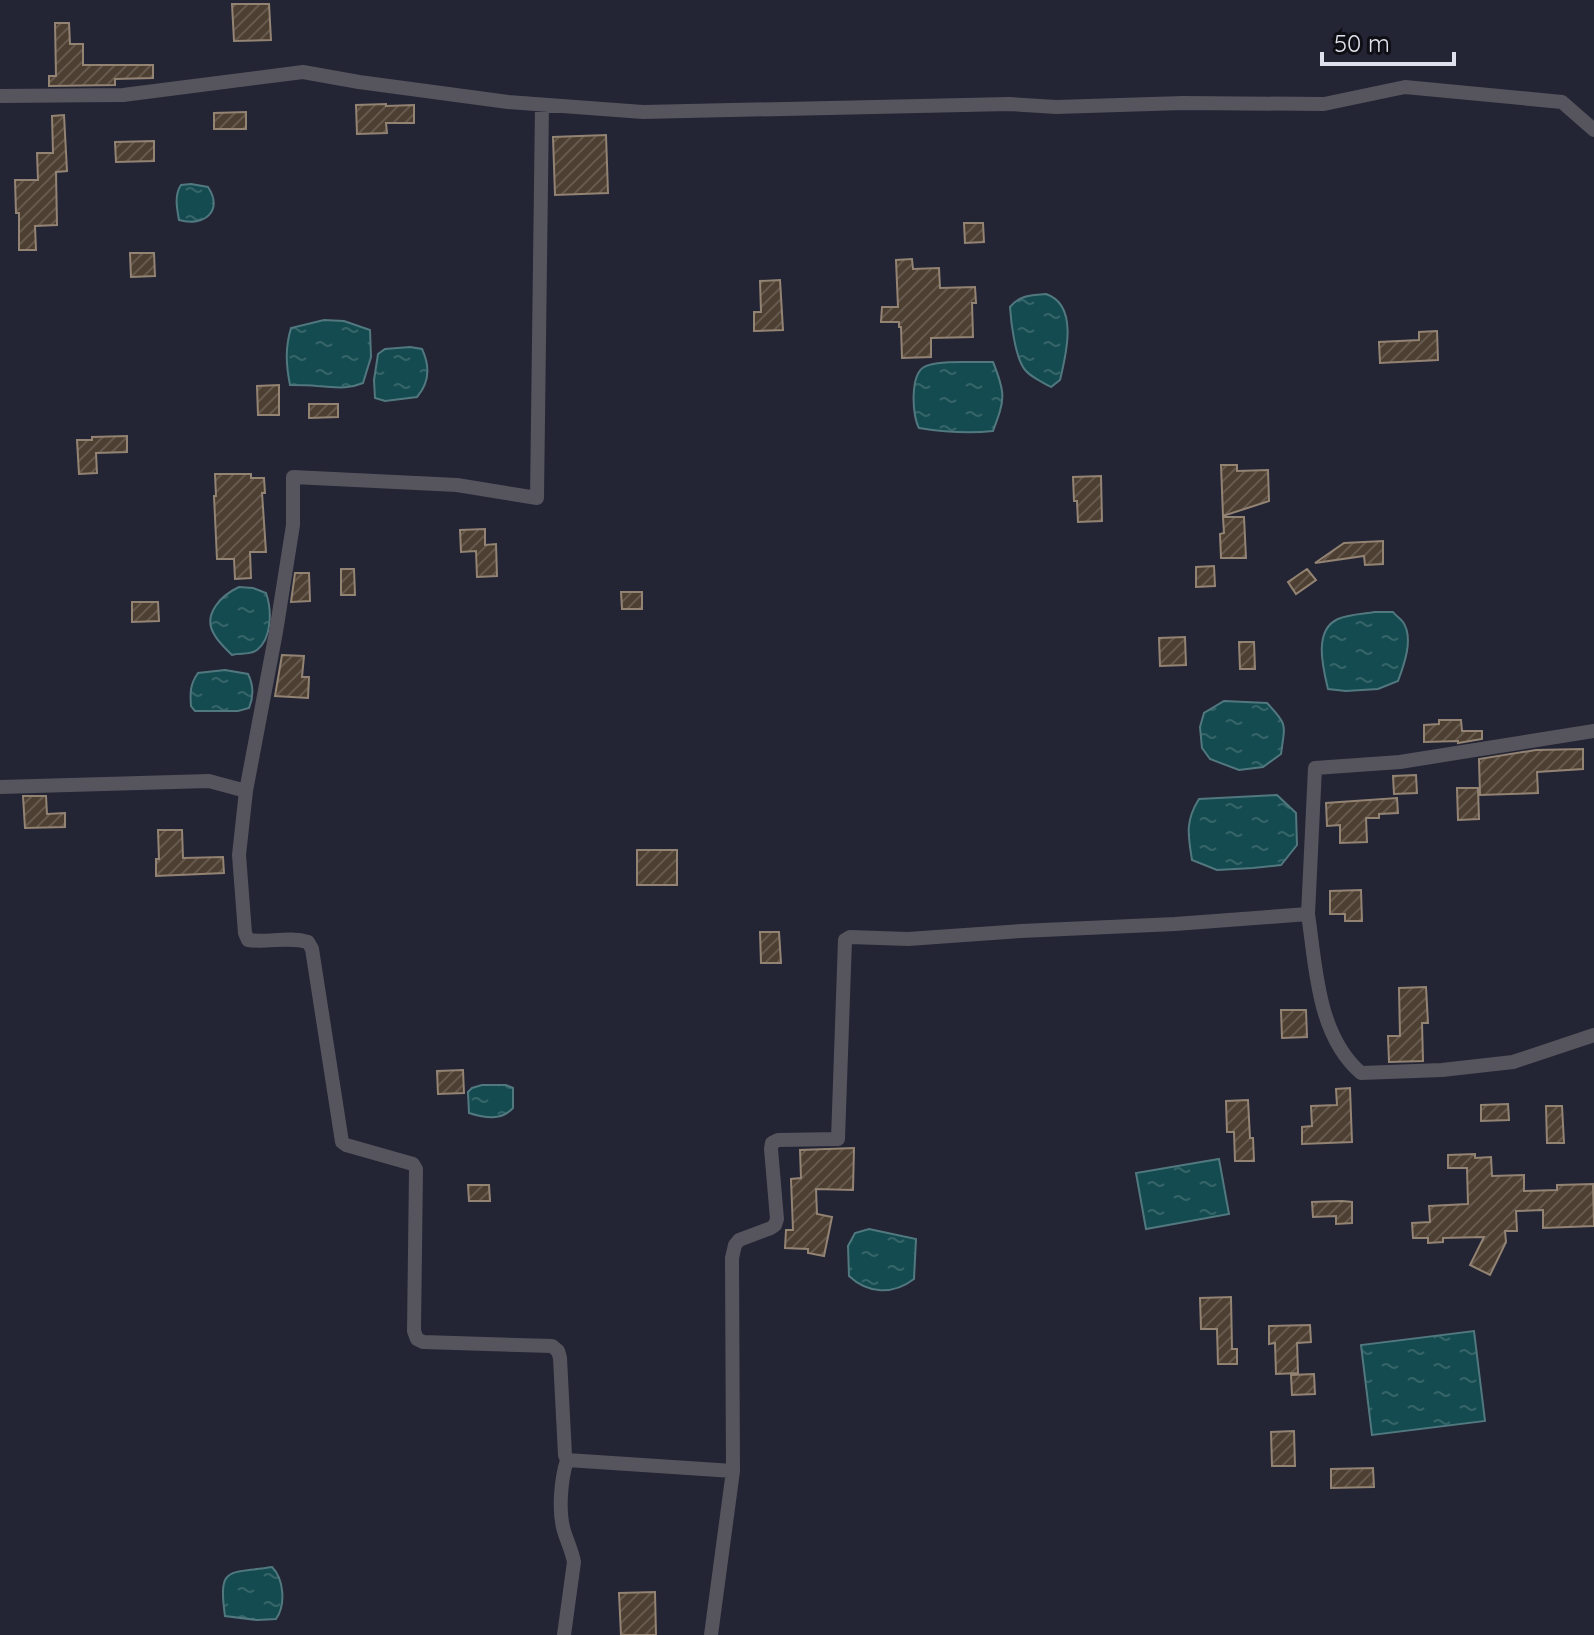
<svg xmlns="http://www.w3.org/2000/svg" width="1594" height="1635" font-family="Quicksand,sans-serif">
	<defs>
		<pattern id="water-ripples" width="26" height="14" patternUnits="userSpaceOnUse" patternTransform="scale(2)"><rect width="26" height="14" fill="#144b50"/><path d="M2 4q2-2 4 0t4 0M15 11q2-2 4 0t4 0" fill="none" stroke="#366569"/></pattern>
		<pattern id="building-hatch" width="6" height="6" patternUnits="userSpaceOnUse" patternTransform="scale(2)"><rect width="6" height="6" fill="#4d3f31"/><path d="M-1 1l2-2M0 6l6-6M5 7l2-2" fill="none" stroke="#665a4f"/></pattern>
	</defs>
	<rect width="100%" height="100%" fill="#232434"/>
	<path fill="url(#water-ripples)" stroke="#51787f" stroke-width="2" d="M 191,184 L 208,187 C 224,211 204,227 179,220 C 177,209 174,195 181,185 Z
		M 1046,294 C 1079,305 1066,355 1060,380 L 1051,387 C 1042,382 1028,376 1023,367 C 1015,354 1011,323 1010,307 C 1020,295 1031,295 1046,294 Z
		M 324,320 L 344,321 L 370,330 L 371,357 L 363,383 C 346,390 335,387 317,386 C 308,385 299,385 290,385 C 286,365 285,348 291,328 Z
		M 410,347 L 422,349 C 430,366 430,382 417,397 L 385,401 L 375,398 L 374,380 L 378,354 L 385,349 Z
		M 969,362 L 993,362 C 1006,394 1005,399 993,431 C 967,434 944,432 919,428 C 912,416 910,375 924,367 C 934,361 958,362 969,362 Z
		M 239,587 L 253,588 L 266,593 C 272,610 272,638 257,650 C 249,656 240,652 232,655 C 226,649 218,642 214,634 C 202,614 222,595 239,587 Z
		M 1375,612 L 1393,612 C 1396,616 1400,618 1403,622 C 1414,638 1404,665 1398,681 L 1378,689 L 1346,691 L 1328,689 C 1323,668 1313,630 1338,619 C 1349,614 1363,614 1375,612 Z
		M 225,670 L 248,674 C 254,686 254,696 249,708 L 238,711 L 195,711 L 191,706 C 190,693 190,684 198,673 Z
		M 1224,701 L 1267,703 C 1288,725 1285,724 1281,754 L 1263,767 L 1239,770 L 1210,759 L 1202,748 L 1200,727 L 1204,713 Z
		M 1277,795 L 1296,813 L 1297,845 L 1281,865 L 1253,868 L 1217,870 L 1192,860 C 1188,835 1185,821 1199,799 Z
		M 482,1085 L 506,1085 L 513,1088 L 513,1108 C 501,1121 485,1118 469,1113 L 468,1092 L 472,1088 Z
		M 1219,1159 L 1229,1214 L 1146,1229 L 1136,1173 Z
		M 869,1229 L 916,1239 L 914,1279 C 893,1295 868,1294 849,1276 L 848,1246 L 855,1233 Z
		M 1474,1331 L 1485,1421 L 1372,1435 L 1361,1345 Z
		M 272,1567 C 284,1579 286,1605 276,1619 L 257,1620 L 225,1616 C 218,1565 228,1574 272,1567 Z"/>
	<path fill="url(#building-hatch)" stroke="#938373" stroke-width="2" d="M 232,4 L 269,4 L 271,40 L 234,41 Z
		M 55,23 L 69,23 L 70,44 L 83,44 L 83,65 L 153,65 L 153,78 L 115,79 L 115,85 L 49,86 L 49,76 L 56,76 Z
		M 386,104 L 386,106 L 414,105 L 414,123 L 386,123 L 387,133 L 357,134 L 356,105 Z
		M 246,112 L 246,129 L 214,129 L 214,113 Z
		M 64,115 L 67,171 L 56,172 L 57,225 L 35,226 L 36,250 L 19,250 L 19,213 L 16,213 L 15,180 L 38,180 L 37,153 L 53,153 L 52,116 Z
		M 606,135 L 608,193 L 555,195 L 553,137 Z
		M 154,141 L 154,161 L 116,162 L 115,142 Z
		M 964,223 L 983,223 L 984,242 L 965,243 Z
		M 130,253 L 154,253 L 155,276 L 131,277 Z
		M 912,259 L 913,269 L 939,268 L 940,288 L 975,287 L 976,303 L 972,303 L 973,337 L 931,338 L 931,357 L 902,358 L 901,327 L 899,327 L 899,322 L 881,322 L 882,307 L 898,307 L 896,260 Z
		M 780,280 L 783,330 L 754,331 L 754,312 L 761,312 L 760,281 Z
		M 1437,331 L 1438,360 L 1380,363 L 1379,342 L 1419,340 L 1419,332 Z
		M 279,385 L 279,415 L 258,415 L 257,386 Z
		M 309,404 L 338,404 L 338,417 L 309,418 Z
		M 127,436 L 127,452 L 96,453 L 97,473 L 79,474 L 77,440 L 92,440 L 92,437 Z
		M 1221,465 L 1237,465 L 1237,471 L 1268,470 L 1269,501 L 1223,516 Z
		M 215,474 L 251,474 L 251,478 L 264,478 L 265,493 L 262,493 L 266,552 L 250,552 L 251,578 L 235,579 L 234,559 L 217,559 L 214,496 L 216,496 Z
		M 1101,476 L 1102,521 L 1078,522 L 1077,501 L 1074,501 L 1073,477 Z
		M 1223,517 L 1244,517 L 1246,558 L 1221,558 L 1220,534 L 1224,533 Z
		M 485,529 L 485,545 L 496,544 L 497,576 L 477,577 L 476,551 L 461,552 L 460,530 Z
		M 1383,541 L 1383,564 L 1365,565 L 1364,556 L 1315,563 L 1344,543 Z
		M 1214,566 L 1215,586 L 1196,587 L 1196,567 Z
		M 341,569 L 354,569 L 355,595 L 341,595 Z
		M 1307,569 L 1316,580 L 1296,594 L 1288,582 Z
		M 295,573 L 309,573 L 310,601 L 291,602 Z
		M 621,592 L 642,592 L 642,609 L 622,609 Z
		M 132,602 L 158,602 L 159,621 L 132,622 Z
		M 1185,637 L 1186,665 L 1160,666 L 1159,638 Z
		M 1239,642 L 1254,642 L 1255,669 L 1240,669 Z
		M 282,655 L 304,656 L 302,677 L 309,677 L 308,698 L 275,696 Z
		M 1439,720 L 1461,720 L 1462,731 L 1482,731 L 1482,739 L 1458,743 L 1458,741 L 1424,742 L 1424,725 L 1439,724 Z
		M 1583,749 L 1583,769 L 1537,772 L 1538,793 L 1480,795 L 1479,759 L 1536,750 Z
		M 1416,775 L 1417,793 L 1394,794 L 1393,776 Z
		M 1457,788 L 1478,788 L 1479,819 L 1458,820 Z
		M 23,796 L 46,796 L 47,814 L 65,813 L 65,827 L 25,828 Z
		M 1397,798 L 1398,813 L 1379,814 L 1379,818 L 1366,818 L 1367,842 L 1340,843 L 1340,825 L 1327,826 L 1326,803 Z
		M 158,830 L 182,830 L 183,858 L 223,857 L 224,873 L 156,876 L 156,859 L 159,859 Z
		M 637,850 L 677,850 L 677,885 L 637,885 Z
		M 1361,890 L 1362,921 L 1345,921 L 1345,914 L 1330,914 L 1330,891 Z
		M 760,932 L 779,932 L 781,963 L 761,963 Z
		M 1426,987 L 1428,1023 L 1422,1023 L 1423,1061 L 1389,1062 L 1388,1036 L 1400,1036 L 1399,988 Z
		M 1281,1010 L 1306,1010 L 1307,1037 L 1282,1038 Z
		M 463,1070 L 464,1093 L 438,1094 L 437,1071 Z
		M 1350,1088 L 1352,1142 L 1302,1144 L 1302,1127 L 1312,1126 L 1311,1106 L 1337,1105 L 1336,1089 Z
		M 1248,1100 L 1250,1138 L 1253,1138 L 1254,1161 L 1235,1161 L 1234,1132 L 1227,1132 L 1226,1101 Z
		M 1508,1104 L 1509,1120 L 1481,1121 L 1481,1105 Z
		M 1546,1106 L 1562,1106 L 1564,1143 L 1547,1143 Z
		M 854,1148 L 853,1190 L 816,1189 L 817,1214 L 832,1217 L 824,1256 L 808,1253 L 808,1249 L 785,1248 L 786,1230 L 793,1230 L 791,1179 L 801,1178 L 800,1150 Z
		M 1475,1154 L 1475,1158 L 1491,1157 L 1492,1176 L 1524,1175 L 1524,1191 L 1557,1190 L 1557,1185 L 1593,1184 L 1594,1226 L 1543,1228 L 1543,1210 L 1516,1211 L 1517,1231 L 1505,1231 L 1506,1242 L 1490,1275 L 1470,1265 L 1484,1237 L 1443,1238 L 1443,1242 L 1428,1243 L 1428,1238 L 1413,1238 L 1412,1223 L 1430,1222 L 1429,1206 L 1468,1204 L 1467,1168 L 1448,1168 L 1448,1155 Z
		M 468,1185 L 489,1185 L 490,1201 L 469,1201 Z
		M 1342,1201 L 1352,1202 L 1352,1223 L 1336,1224 L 1336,1216 L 1313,1217 L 1312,1202 Z
		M 1231,1297 L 1232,1349 L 1237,1349 L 1237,1364 L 1218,1364 L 1217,1329 L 1201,1329 L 1200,1298 Z
		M 1310,1325 L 1311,1342 L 1297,1343 L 1298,1373 L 1276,1374 L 1275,1343 L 1269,1344 L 1269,1326 Z
		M 1314,1374 L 1315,1394 L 1292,1395 L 1291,1375 Z
		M 1294,1431 L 1295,1466 L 1272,1466 L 1271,1432 Z
		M 1373,1468 L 1374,1487 L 1331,1488 L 1331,1469 Z
		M 655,1592 L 656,1635 L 621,1635 L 619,1593 Z"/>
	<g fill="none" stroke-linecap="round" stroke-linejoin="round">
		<path stroke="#56545c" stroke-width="14" d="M 0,96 L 123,95 L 303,72 L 359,82 L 508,102 L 643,112 L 1009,104 L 1056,107 L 1183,103 L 1324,104 L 1405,87 L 1562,102 L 1594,130
			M 542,105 L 537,498 L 457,485 L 293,477 L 293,525 L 276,632 L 246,791 L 239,855 L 245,933 L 248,940 C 268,943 289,936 308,942 L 312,949 L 342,1142 L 346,1145 L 413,1164 L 416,1169 L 414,1331 L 417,1339 L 423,1342 L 552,1346 L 558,1351 L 560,1358 L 565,1455 L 567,1460 L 733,1471
			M 0,787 L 209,781 L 246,791
			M 1308,914 C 1316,967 1317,1035 1361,1073 L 1442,1070 L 1513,1062 L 1594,1035
			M 564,1635 L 574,1562 C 572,1551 567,1541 564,1531 C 558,1511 561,1479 567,1460
			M 711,1635 L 733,1471 L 732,1258 L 735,1245 L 739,1240 L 771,1228 L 775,1225 L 777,1219 L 771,1149 L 772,1143 L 778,1140 L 838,1139 L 845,940 L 850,937 L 908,939 L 1021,931 L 1175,924 L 1308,914 L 1315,768 L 1400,762 L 1594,731"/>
	</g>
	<path d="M1322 52v12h132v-12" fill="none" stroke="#dfe1ec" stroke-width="4"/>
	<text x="1334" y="52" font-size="24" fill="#dfe1ec" stroke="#0e0e15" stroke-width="6" paint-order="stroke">50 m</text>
</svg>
